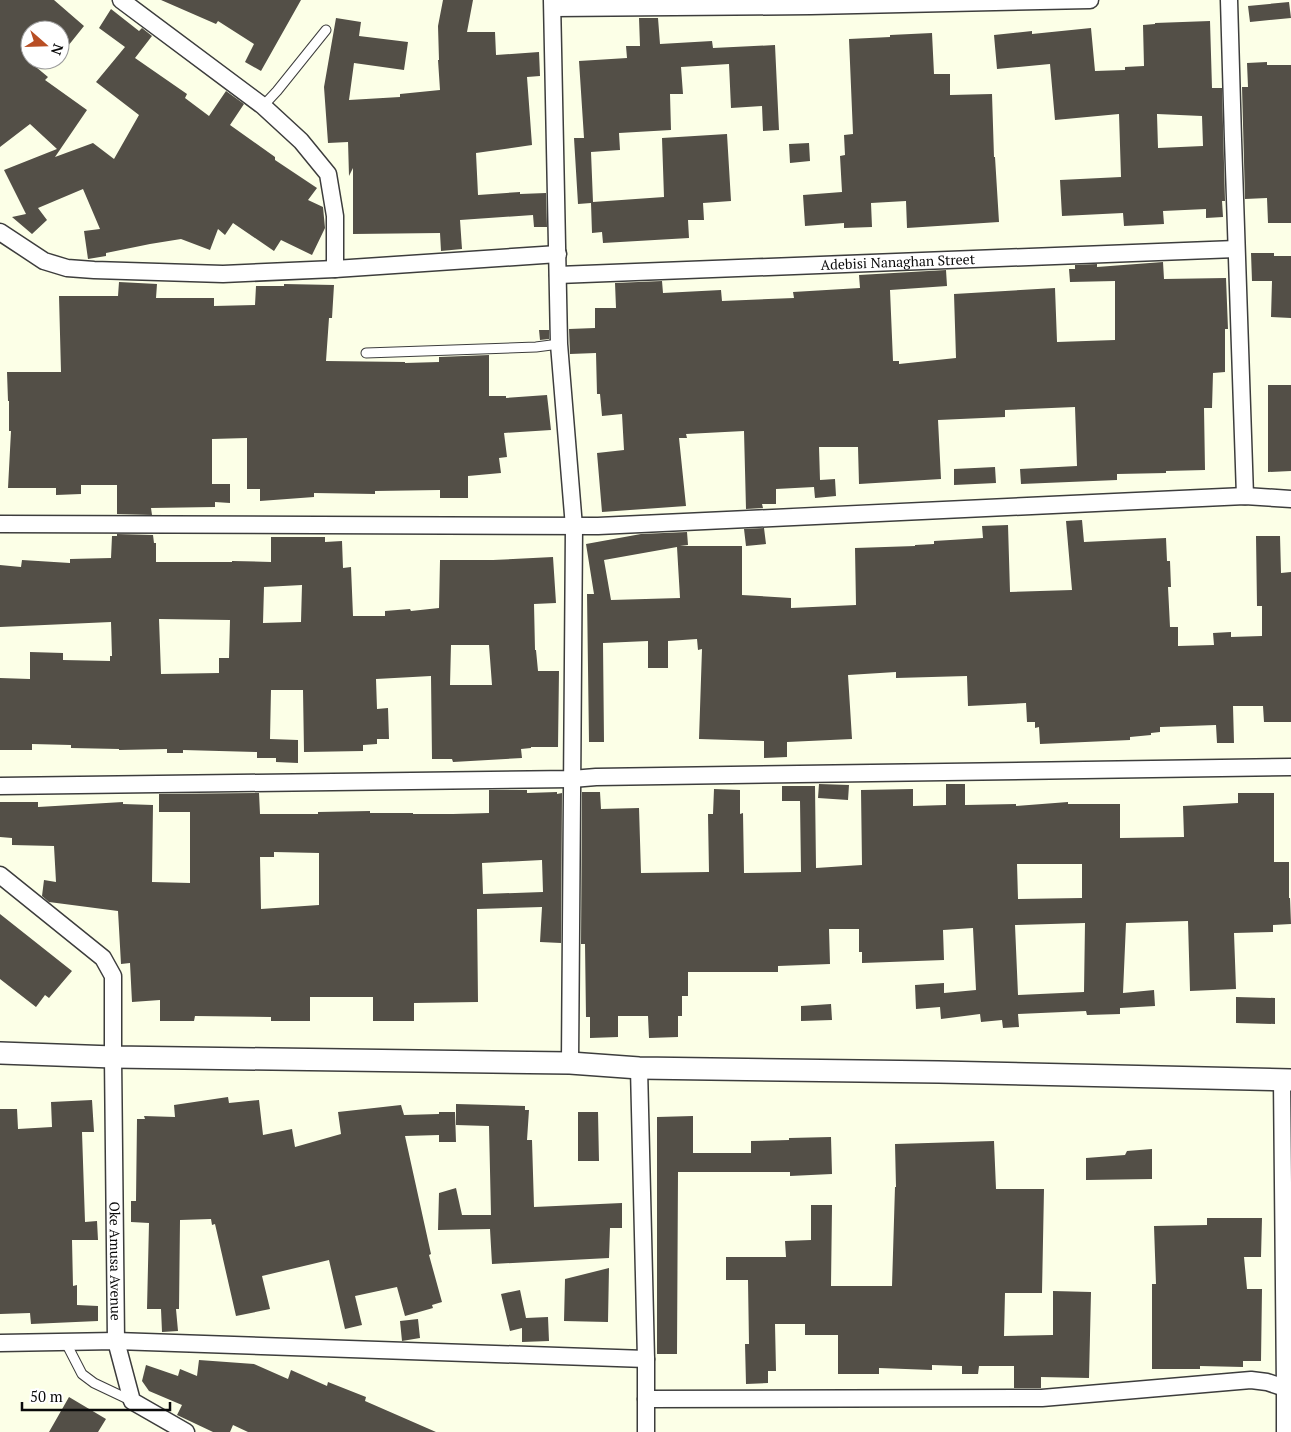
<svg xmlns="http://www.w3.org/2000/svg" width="1291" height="1432" font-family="'PT Serif',serif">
	<rect width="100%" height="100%" fill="#fcffe7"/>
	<path fill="#534f47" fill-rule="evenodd" d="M 0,0 L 54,0 L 84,26 L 60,56 L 60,30 L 30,30 L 30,62 L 48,77 L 45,80 L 87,110 L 55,157 L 93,143 L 114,159 L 139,115 L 96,82 L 125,47 L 99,28 L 111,9 L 139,31 L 142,28 L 152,36 L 135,58 L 187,94 L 185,98 L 209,116 L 226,91 L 244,104 L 230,125 L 275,157 L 275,160 L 317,188 L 308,200 L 323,207 L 325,228 L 312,255 L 281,240 L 274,251 L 233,223 L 225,235 L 218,229 L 210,250 L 181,239 L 150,244 L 106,253 L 106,256 L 88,259 L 84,231 L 100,229 L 83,189 L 38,208 L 47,220 L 32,234 L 12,217 L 26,214 L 4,170 L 57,149 L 30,124 L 0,147 Z
		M 161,0 L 301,0 L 261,71 L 245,62 L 254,44 L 218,21 L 216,24 Z
		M 443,0 L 473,0 L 467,32 L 495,32 L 496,55 L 539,52 L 540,76 L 527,77 L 532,145 L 476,153 L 478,195 L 520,192 L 520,194 L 546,193 L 547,227 L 534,227 L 533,215 L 460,220 L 462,249 L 441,251 L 440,233 L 353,234 L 353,168 L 349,176 L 348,141 L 348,142 L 328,143 L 324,87 L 336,18 L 361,22 L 359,36 L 408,42 L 404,70 L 354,63 L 349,100 L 400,97 L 400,94 L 440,90 L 438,60 L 439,60 L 438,26 Z
		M 1289,2 L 1291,18 L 1250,22 L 1248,6 Z
		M 639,18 L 658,18 L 660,44 L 712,41 L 713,48 L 775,45 L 779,130 L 763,131 L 762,106 L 731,108 L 729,64 L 681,67 L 683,94 L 670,94 L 671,130 L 619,133 L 620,150 L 591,152 L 593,202 L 664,197 L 662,138 L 727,134 L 731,201 L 703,203 L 704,220 L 688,220 L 689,238 L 603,243 L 602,232 L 592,233 L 591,203 L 578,204 L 574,138 L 584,138 L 579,61 L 627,58 L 626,46 L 640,46 Z
		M 1210,21 L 1212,88 L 1222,88 L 1225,201 L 1222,201 L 1223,217 L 1206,218 L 1206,209 L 1163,211 L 1164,224 L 1124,226 L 1123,213 L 1062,216 L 1060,180 L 1121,177 L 1119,114 L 1055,120 L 1050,64 L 997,69 L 994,35 L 1032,31 L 1032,34 L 1091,28 L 1095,71 L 1125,70 L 1125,67 L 1144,66 L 1143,25 L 1155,24 L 1155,23 ZM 1157,114 L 1202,116 L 1203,146 L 1158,148 Z
		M 932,33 L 934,74 L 950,74 L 950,95 L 992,94 L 994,157 L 995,157 L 999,222 L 907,228 L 906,201 L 871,203 L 872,227 L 844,228 L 844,223 L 805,226 L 803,195 L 842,192 L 840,156 L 845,155 L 844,135 L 853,134 L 849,39 L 890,37 L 890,35 Z
		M 1267,62 L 1267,65 L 1291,65 L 1291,223 L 1268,223 L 1267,198 L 1245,199 L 1242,87 L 1248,87 L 1247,63 Z
		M 809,143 L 810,161 L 790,163 L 789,144 Z
		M 1251,253 L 1274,253 L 1274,256 L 1291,256 L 1291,318 L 1271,317 L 1272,281 L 1252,281 Z
		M 1163,262 L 1164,279 L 1226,278 L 1228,329 L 1225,329 L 1225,372 L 1213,373 L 1212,408 L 1204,408 L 1205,470 L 1166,471 L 1166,473 L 1117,474 L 1117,480 L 1021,484 L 1020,469 L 1077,466 L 1075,407 L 1005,410 L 1005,417 L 938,420 L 941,479 L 859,484 L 858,447 L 819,447 L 820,480 L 835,479 L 836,496 L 815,498 L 814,487 L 776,489 L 776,504 L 762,504 L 763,508 L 746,509 L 744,431 L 686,434 L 687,438 L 679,438 L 686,506 L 602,512 L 597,453 L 624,450 L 622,414 L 602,416 L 600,394 L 597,394 L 596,353 L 570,354 L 569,329 L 595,328 L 595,308 L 616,308 L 615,283 L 662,281 L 663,293 L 721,290 L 722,301 L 794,298 L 793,292 L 860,288 L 859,275 L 946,270 L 947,286 L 890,290 L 893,361 L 899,361 L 899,364 L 956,358 L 954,294 L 1055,288 L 1057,342 L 1115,340 L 1115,281 L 1070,282 L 1069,269 L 1075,269 L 1075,265 L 1097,264 L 1097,267 Z
		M 119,282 L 157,284 L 156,298 L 214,298 L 214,306 L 255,305 L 256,286 L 284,286 L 284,284 L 334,285 L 332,318 L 329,318 L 326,361 L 405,362 L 405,363 L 439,362 L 439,357 L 489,355 L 489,396 L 506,396 L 506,398 L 547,395 L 551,430 L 504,433 L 507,457 L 499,458 L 501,473 L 468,476 L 468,498 L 440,498 L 440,490 L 375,491 L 375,494 L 314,493 L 314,497 L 260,501 L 260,489 L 247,489 L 247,438 L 212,439 L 212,484 L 230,484 L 230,503 L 215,502 L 215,507 L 151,508 L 152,515 L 117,514 L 117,485 L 81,485 L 81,494 L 56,495 L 56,488 L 8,488 L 11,431 L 9,431 L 9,401 L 8,401 L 7,372 L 61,372 L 59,296 L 118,296 Z
		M 539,330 L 549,330 L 549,339 L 540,340 Z
		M 1268,385 L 1291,385 L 1291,471 L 1268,472 Z
		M 995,467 L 996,483 L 954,485 L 954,469 Z
		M 1082,520 L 1084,542 L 1166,538 L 1167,561 L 1170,561 L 1171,587 L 1168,587 L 1170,627 L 1178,627 L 1178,646 L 1214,645 L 1213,633 L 1231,632 L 1231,637 L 1262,636 L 1262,606 L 1257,606 L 1256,536 L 1280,536 L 1281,573 L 1291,572 L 1291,722 L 1264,722 L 1263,706 L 1233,706 L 1234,743 L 1217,743 L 1216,725 L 1160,727 L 1160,732 L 1151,733 L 1151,735 L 1130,737 L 1130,740 L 1040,744 L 1039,727 L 1035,728 L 1035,722 L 1027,722 L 1026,703 L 968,706 L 967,676 L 896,678 L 896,672 L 848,675 L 852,739 L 787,742 L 787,757 L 764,758 L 764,741 L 699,739 L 702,649 L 698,650 L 697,639 L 668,641 L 668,668 L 648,668 L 648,641 L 603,643 L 604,742 L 589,742 L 587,594 L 594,594 L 586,544 L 641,534 L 687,532 L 688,545 L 680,546 L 742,546 L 742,595 L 791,598 L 791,608 L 856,605 L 855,548 L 915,546 L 915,545 L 934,544 L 934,541 L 983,538 L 982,526 L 1008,525 L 1010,592 L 1072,590 L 1066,521 ZM 677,547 L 680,598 L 611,600 L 604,560 Z
		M 764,528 L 766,544 L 746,546 L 744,529 Z
		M 117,534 L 153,535 L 154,543 L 156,543 L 156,562 L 232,562 L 232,561 L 271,562 L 271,537 L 325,537 L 325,542 L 342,541 L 343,568 L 351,567 L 353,616 L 385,616 L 385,611 L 410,609 L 411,611 L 439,608 L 440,560 L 493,560 L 553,557 L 556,603 L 534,604 L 535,650 L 536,650 L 538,671 L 559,671 L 558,747 L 531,747 L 531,748 L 521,749 L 522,758 L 453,762 L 452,759 L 432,759 L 431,676 L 376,679 L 377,709 L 388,708 L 389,739 L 377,739 L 377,744 L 363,745 L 363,751 L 304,752 L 303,690 L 271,690 L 270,739 L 298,740 L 298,763 L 276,762 L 276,758 L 257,758 L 257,752 L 183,750 L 183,753 L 167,753 L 167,749 L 119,750 L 119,749 L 71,748 L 71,745 L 32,744 L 32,750 L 0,750 L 0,678 L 30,679 L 30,652 L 63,653 L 63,660 L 110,661 L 110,656 L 112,656 L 111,622 L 0,627 L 0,565 L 21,567 L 22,560 L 70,563 L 70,559 L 111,558 L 112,536 L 117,536 ZM 302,585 L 301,622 L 263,623 L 264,587 ZM 159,619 L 230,620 L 229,658 L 219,658 L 219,673 L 161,674 ZM 451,645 L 489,645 L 492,685 L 450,685 Z
		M 819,784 L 849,785 L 848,800 L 818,798 Z
		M 946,784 L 965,784 L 965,805 L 1016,804 L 1016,806 L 1068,802 L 1068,804 L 1120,804 L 1120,838 L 1184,837 L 1183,806 L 1238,803 L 1238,793 L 1274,793 L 1274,862 L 1289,862 L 1289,898 L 1290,898 L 1291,924 L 1273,925 L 1273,932 L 1234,933 L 1236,989 L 1190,991 L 1188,921 L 1126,923 L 1123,993 L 1154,990 L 1155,1006 L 1120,1008 L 1120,1014 L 1087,1015 L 1086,1011 L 1018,1014 L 1019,1027 L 1003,1028 L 1002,1020 L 981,1022 L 980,1014 L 941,1019 L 940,1007 L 916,1009 L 915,985 L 944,983 L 944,993 L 976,990 L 973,928 L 943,930 L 944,960 L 862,963 L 862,952 L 859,952 L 859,929 L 829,929 L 830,964 L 778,966 L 778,972 L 688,972 L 688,996 L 682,996 L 682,1016 L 678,1016 L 678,1037 L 649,1038 L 648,1016 L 618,1016 L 618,1037 L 590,1038 L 590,1017 L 586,1017 L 585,944 L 581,944 L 582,792 L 600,792 L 601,809 L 639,808 L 641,873 L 709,872 L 708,814 L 713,814 L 714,789 L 740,790 L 740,814 L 743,813 L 744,873 L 801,872 L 800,801 L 782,801 L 782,786 L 815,786 L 816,868 L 862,865 L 861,790 L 913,789 L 913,806 L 946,805 ZM 1017,864 L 1082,864 L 1082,898 L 1018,899 ZM 1085,923 L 1084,992 L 1018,995 L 1015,925 Z
		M 489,790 L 527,790 L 527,793 L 557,792 L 557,794 L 562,793 L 561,943 L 540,942 L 542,907 L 477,909 L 478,1002 L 414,1003 L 414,1021 L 373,1021 L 373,997 L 310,997 L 310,1021 L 271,1021 L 271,1017 L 195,1016 L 194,1021 L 160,1021 L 160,1000 L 132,1002 L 130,963 L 121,964 L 118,911 L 49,902 L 42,896 L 44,880 L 56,882 L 54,846 L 12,845 L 12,838 L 0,837 L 0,802 L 38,802 L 38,807 L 123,802 L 123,804 L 153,805 L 152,882 L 190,883 L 190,812 L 159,812 L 159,794 L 259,793 L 260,814 L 318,814 L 318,812 L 370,811 L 370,813 L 413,813 L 413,814 L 453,814 L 489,813 ZM 274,852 L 319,853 L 319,905 L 261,909 L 260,857 L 274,857 ZM 542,860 L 543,892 L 483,894 L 482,863 Z
		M 0,914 L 72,971 L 49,998 L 45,995 L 36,1007 L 0,979 Z
		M 1236,997 L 1275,998 L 1275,1024 L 1236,1023 Z
		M 831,1004 L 832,1020 L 801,1021 L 801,1006 Z
		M 228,1097 L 229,1103 L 259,1100 L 263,1135 L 292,1129 L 295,1147 L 341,1134 L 338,1112 L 401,1105 L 404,1115 L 439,1114 L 439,1112 L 455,1112 L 456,1142 L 439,1142 L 439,1135 L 405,1136 L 431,1254 L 429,1255 L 442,1302 L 432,1305 L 433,1308 L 405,1316 L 397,1287 L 355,1296 L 362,1325 L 345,1329 L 329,1260 L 262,1276 L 270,1309 L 236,1316 L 215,1224 L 212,1225 L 211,1219 L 180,1220 L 179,1309 L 176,1309 L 178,1331 L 162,1332 L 161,1309 L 147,1309 L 149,1223 L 131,1222 L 131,1201 L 136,1201 L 137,1119 L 145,1119 L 144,1116 L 175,1117 L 174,1105 Z
		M 92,1100 L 94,1132 L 82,1132 L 85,1222 L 97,1221 L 98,1240 L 72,1240 L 73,1286 L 77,1285 L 77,1305 L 98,1306 L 98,1321 L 31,1324 L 30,1313 L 0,1314 L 0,1109 L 17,1109 L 18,1129 L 52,1127 L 51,1102 Z
		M 456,1104 L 525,1106 L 525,1110 L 529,1110 L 527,1140 L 532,1140 L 534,1207 L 622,1203 L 622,1228 L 610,1228 L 609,1258 L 492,1264 L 490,1229 L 438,1230 L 439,1193 L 456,1188 L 462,1215 L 491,1215 L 489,1126 L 456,1125 Z
		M 578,1112 L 598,1112 L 599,1161 L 578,1161 Z
		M 693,1116 L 693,1153 L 751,1153 L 751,1141 L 789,1140 L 789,1138 L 831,1137 L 832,1174 L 790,1176 L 790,1172 L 678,1172 L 677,1354 L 657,1354 L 657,1117 Z
		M 994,1141 L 996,1189 L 1044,1189 L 1042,1293 L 1005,1293 L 1004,1336 L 1053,1335 L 1053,1291 L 1091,1292 L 1089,1378 L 1041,1377 L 1041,1388 L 1014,1388 L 1014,1366 L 979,1366 L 978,1374 L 962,1374 L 962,1366 L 932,1365 L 932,1370 L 879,1368 L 879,1374 L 838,1374 L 838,1335 L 805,1335 L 805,1324 L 775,1324 L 776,1371 L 768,1371 L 768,1383 L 746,1384 L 745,1344 L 749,1344 L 748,1280 L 726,1280 L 726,1257 L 786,1257 L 785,1241 L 811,1240 L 811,1205 L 832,1205 L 831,1286 L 892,1286 L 895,1187 L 896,1187 L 895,1144 Z
		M 1152,1149 L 1152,1179 L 1086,1180 L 1086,1158 L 1125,1155 L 1127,1151 Z
		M 1207,1218 L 1262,1218 L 1261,1257 L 1244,1257 L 1247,1289 L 1262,1289 L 1261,1361 L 1243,1361 L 1243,1367 L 1200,1366 L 1200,1369 L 1152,1369 L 1152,1284 L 1156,1284 L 1154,1226 L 1207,1225 Z
		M 609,1268 L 608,1322 L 564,1321 L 565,1279 Z
		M 520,1290 L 526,1318 L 548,1317 L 549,1341 L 522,1342 L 522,1328 L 510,1331 L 501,1294 Z
		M 418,1319 L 420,1338 L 402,1341 L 400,1321 Z
		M 199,1360 L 254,1364 L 288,1379 L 291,1370 L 327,1386 L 328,1382 L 366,1397 L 365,1401 L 436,1432 L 248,1432 L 233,1425 L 230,1432 L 213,1432 L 177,1415 L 182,1405 L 149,1391 L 142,1381 L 146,1365 L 178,1376 L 180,1369 L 197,1376 Z
		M 69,1397 L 106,1419 L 98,1432 L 49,1432 Z"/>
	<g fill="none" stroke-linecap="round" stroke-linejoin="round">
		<defs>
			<path id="service" d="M 263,106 L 277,91 L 326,30
				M 366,353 L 536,347 L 559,344
				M 65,1341 L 82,1374 L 94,1383 L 132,1401"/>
			<g id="minor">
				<path d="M 121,0 L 263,106 L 301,141 L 328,174 L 335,216 L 335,269"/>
				<path d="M 552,0 L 559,344 L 574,527 L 570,1063"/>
				<path d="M 1229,0 L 1233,139 L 1245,496"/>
				<path d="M 553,8 L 811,6 L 1090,0"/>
				<path d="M 0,232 L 44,261 L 67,268 L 94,270 L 223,274 L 335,269 L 558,254"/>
				<path id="s1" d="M 558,275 L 1236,249"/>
				<path d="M 0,524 L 598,526 L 1245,496 L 1291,499"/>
				<path d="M 0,786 L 572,779 L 596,777 L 1291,767"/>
				<path id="s2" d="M 0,875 L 103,958 L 113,976 L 113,1057 L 116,1341 L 132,1401 L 186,1432"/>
				<path d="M 639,1068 L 646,1359 L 646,1432"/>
				<path d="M 1282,1080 L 1285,1388 L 1285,1432"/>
				<path d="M 0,1343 L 116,1341 L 646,1359"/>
				<path d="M 646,1399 L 1042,1398 L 1251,1380 L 1267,1382 L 1291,1390"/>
			</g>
			<path id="tertiary" d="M 0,1053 L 113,1057 L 570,1063 L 639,1068 L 939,1072 L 1291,1080"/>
		</defs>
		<use href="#service" stroke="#3d3d3d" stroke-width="11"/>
		<use href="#minor" stroke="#3d3d3d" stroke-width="19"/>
		<use href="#tertiary" stroke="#3d3d3d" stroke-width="24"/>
		<use href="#service" stroke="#fff" stroke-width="9"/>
		<use href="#minor" stroke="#fff" stroke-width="16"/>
		<use href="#tertiary" stroke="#fff" stroke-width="21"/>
	</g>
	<g text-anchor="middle" stroke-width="5" stroke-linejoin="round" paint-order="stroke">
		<g font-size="14" fill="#0a0a0a" stroke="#fff">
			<text dy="5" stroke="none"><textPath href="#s1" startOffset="340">Adebisi Nanaghan Street</textPath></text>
			<text dy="5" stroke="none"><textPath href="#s2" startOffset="438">Oke Amusa Avenue</textPath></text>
		</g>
	</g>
	<g transform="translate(45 45) rotate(110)"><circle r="24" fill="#ffffff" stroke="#9d9d9d"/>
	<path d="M0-4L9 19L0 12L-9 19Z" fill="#b84e24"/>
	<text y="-8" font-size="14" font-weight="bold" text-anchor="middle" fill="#0a0a0a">N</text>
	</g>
	<path d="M22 1402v8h148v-8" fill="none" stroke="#0a0a0a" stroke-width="2.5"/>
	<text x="30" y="1402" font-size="15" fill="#0a0a0a" stroke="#ffffff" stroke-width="4" paint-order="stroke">50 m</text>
</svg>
